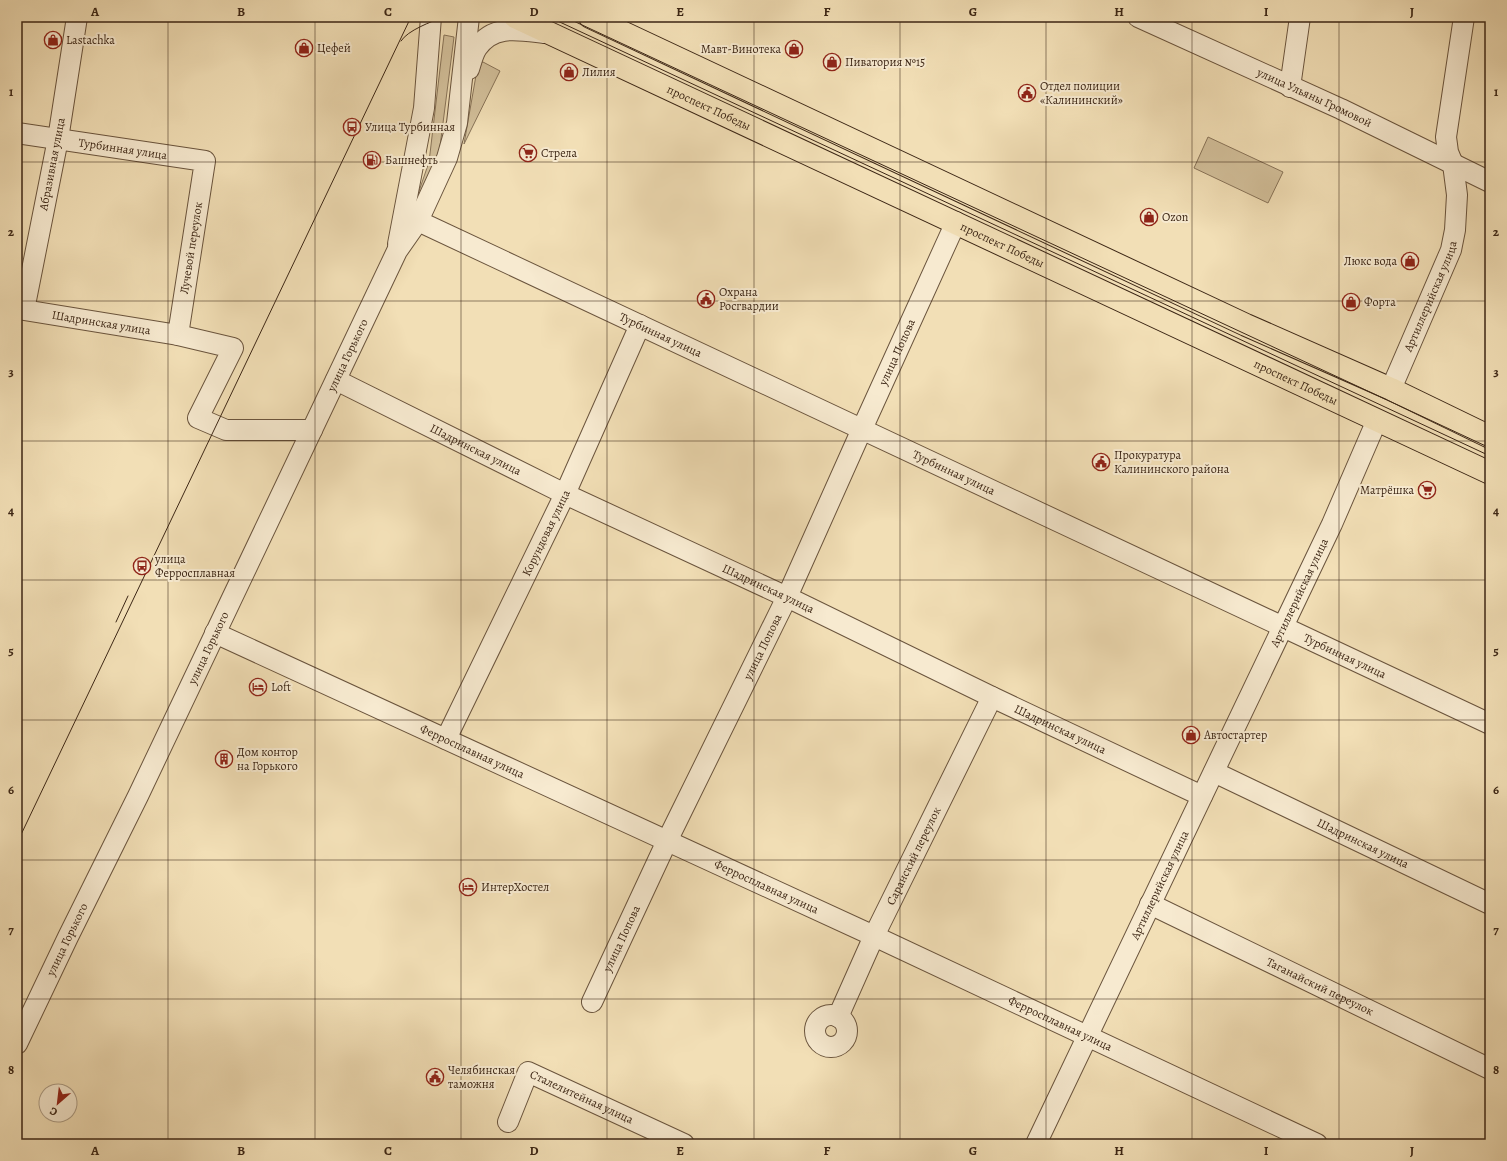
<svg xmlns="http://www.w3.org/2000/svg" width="1507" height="1161" font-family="Alegreya,serif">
	<rect width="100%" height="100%" fill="#f2dfb6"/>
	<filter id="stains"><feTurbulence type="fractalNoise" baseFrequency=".005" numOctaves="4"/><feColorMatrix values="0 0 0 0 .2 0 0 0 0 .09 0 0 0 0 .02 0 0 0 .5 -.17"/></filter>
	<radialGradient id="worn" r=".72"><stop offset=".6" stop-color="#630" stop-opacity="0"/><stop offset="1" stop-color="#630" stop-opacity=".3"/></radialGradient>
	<path fill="#d3c09b" stroke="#887358" d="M 444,35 L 454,37 L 438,162 L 406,229 L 429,162 Z
		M 483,62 L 500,71 L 464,144 L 478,64 Z
		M 1208,137 L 1283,172 L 1268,203 L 1194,168 Z"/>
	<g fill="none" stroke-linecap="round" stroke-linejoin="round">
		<defs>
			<g id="minor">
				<path id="s1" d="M 77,17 L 58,139 L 24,310 L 178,335 L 233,348 L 198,418 L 226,430 L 312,430"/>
				<path id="s2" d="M 1138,17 L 1341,109 L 1490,182"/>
				<path d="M 469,69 C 471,63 473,54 477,48 C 493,24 519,30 544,33"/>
				<path d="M 1290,87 L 1300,17"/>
				<path id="s3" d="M 17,133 L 205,161 L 178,335"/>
				<path id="s4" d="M 418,221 L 1490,724"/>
				<path d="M 398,244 L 424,108 L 431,17"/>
				<path id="s5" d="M 336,380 L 565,494 L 787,597 L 992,697 L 1202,796"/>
				<path id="s6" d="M 1391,389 L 1451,250 L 1455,230 L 1457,195 L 1453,164 L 1448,152 L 1446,137 L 1464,17"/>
				<path id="s7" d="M 215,633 L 874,936 L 1317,1144"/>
				<path id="s8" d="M 446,739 L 565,494 L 640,325"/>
				<path id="s9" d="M 1214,772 L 1490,904"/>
				<path id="s10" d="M 1150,904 L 1490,1069"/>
				<path id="s11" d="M 592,1002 L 667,841 L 787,597 L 862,429 L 956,222"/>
				<circle cx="831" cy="1031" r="16"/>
				<path id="s12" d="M 838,1017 L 874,936 L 992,697"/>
				<path id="s13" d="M 17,1044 L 68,937 L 138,796 L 397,251 L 418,221 L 447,158 L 457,123 L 469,17"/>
				<path id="s14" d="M 508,1122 L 528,1072 L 684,1144"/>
				<path id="s15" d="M 1036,1144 L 1332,524 L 1377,420"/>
			</g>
			<g id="major">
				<path id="s16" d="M 515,17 L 1490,473"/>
				<path d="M 590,17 L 1246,325 L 1391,389 L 1490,437"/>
			</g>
		</defs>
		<use href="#minor" stroke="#6a543d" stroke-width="22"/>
		<use href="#major" stroke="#3c2615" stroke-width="24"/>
		<use href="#minor" stroke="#f7ead0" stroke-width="20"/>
		<use href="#major" stroke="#f2dfb6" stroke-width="22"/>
		<path stroke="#3c2615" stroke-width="1" d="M 549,17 L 1490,456
			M 565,17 L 1490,448
			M 401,41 C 408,30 431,22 443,17
			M 116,622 L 128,596
			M 17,843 L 411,17"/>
	</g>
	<path fill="none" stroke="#3c2615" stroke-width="1" stroke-opacity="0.55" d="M 168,17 L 168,1144M 315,17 L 315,1144M 461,17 L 461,1144M 607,17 L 607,1144M 754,17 L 754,1144M 900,17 L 900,1144M 1046,17 L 1046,1144M 1192,17 L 1192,1144M 1339,17 L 1339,1144M 17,162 L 1490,162M 17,301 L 1490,301M 17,441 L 1490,441M 17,580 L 1490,580M 17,720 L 1490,720M 17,860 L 1490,860M 17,999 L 1490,999"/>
	<defs>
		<symbol id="shop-ring" viewBox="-11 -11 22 22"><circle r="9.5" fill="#f7ead0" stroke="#8f2418" stroke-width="1.5"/><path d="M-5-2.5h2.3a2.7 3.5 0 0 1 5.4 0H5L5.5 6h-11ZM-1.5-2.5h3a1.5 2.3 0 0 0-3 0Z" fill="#8f2418"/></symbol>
		<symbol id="civic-ring" viewBox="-11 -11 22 22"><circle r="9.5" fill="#f7ead0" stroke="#8f2418" stroke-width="1.5"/><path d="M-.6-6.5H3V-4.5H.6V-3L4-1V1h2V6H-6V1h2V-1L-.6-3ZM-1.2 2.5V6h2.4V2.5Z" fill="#8f2418"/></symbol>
		<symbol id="bus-ring" viewBox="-11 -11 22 22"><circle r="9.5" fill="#f7ead0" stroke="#8f2418" stroke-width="1.5"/><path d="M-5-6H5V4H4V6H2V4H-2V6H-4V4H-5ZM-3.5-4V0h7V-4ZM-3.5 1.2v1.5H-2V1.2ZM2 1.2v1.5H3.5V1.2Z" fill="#8f2418"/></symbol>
		<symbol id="supermarket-ring" viewBox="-11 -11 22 22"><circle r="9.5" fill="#f7ead0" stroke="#8f2418" stroke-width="1.5"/><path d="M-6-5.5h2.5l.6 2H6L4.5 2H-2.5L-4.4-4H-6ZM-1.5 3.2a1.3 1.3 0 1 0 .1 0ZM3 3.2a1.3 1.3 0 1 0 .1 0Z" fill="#8f2418"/></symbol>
		<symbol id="fuel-ring" viewBox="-11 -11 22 22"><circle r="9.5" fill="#f7ead0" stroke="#8f2418" stroke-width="1.5"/><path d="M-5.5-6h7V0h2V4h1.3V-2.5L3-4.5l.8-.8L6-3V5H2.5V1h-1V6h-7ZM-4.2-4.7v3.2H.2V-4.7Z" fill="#8f2418"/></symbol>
		<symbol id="hotel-ring" viewBox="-11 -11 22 22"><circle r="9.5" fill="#f7ead0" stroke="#8f2418" stroke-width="1.5"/><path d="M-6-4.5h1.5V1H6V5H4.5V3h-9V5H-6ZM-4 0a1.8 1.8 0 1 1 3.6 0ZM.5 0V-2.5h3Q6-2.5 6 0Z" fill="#8f2418"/></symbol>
		<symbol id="building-ring" viewBox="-11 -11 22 22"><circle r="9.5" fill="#f7ead0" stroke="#8f2418" stroke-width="1.5"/><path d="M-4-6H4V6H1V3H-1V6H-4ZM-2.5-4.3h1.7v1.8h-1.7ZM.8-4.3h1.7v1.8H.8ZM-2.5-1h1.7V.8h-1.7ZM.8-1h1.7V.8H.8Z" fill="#8f2418"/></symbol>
	</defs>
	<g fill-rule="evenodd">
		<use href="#shop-ring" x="43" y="30" width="20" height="20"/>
		<use href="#shop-ring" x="294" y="38" width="20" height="20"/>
		<use href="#shop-ring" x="784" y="39" width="20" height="20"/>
		<use href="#shop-ring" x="822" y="52" width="20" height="20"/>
		<use href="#shop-ring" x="559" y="62" width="20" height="20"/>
		<use href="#civic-ring" x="1017" y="83" width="20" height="20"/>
		<use href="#bus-ring" x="342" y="117" width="20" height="20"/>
		<use href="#supermarket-ring" x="518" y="143" width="20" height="20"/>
		<use href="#fuel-ring" x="362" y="150" width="20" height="20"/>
		<use href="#shop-ring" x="1139" y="207" width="20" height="20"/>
		<use href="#shop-ring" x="1400" y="251" width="20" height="20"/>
		<use href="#civic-ring" x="696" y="289" width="20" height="20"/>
		<use href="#shop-ring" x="1341" y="292" width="20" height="20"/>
		<use href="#civic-ring" x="1091" y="452" width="20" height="20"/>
		<use href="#supermarket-ring" x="1417" y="480" width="20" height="20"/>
		<use href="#bus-ring" x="132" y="556" width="20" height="20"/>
		<use href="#hotel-ring" x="248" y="677" width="20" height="20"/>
		<use href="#shop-ring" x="1181" y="725" width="20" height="20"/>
		<use href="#building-ring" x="214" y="749" width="20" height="20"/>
		<use href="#hotel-ring" x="458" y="877" width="20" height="20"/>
		<use href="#civic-ring" x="425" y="1067" width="20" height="20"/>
	</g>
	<g text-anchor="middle" stroke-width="4" stroke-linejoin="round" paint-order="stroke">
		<g font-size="12" fill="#3c2615" stroke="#f7ead0" text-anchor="start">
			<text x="66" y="44">Lastachka</text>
			<text x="317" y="52">Цефей</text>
			<text x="781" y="53" text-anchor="end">Мавт-Винотека</text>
			<text x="845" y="66">Пиватория №15</text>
			<text x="582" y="76">Лилия</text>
			<text x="1040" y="90">Отдел полиции<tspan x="1040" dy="14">«Калининский»</tspan></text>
			<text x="365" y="131">Улица Турбинная</text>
			<text x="541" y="157">Стрела</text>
			<text x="385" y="164">Башнефть</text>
			<text x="1162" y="221">Ozon</text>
			<text x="1397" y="265" text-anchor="end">Люкс вода</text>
			<text x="719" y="296">Охрана<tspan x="719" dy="14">Росгвардии</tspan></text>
			<text x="1364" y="306">Форта</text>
			<text x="1114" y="459">Прокуратура<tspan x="1114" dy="14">Калининского района</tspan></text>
			<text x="1414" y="494" text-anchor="end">Матрёшка</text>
			<text x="155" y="563">улица<tspan x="155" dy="14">Ферросплавная</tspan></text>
			<text x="271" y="691">Loft</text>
			<text x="1204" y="739">Автостартер</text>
			<text x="237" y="756">Дом контор<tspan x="237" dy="14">на Горького</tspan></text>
			<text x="481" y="891">ИнтерХостел</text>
			<text x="448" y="1074">Челябинская<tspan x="448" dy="14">таможня</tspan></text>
		</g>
		<g font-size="12" fill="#3c2615" stroke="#f7ead0">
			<text dy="4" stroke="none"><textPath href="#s2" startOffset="194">улица Ульяны Громовой</textPath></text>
			<text dy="4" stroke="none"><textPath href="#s16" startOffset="214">проспект Победы</textPath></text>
			<text dy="4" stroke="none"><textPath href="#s3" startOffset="107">Турбинная улица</textPath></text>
			<text transform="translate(52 164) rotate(-79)" y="4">Абразивная улица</text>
			<text dy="4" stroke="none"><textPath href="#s16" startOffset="538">проспект Победы</textPath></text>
			<text transform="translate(191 248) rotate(-81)" y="4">Лучевой переулок</text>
			<text dy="4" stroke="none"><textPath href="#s6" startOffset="101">Артиллерийская улица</textPath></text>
			<text dy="4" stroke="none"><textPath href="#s1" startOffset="376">Шадринская улица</textPath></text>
			<text dy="4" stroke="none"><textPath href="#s4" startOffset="268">Турбинная улица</textPath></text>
			<text dy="4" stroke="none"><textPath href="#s11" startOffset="718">улица Попова</textPath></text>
			<text dy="4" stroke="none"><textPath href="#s13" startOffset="764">улица Горького</textPath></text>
			<text dy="4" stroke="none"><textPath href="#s16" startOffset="862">проспект Победы</textPath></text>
			<text dy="4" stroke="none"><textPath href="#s5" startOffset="156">Шадринская улица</textPath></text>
			<text dy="4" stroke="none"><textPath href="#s4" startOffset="592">Турбинная улица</textPath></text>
			<text dy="4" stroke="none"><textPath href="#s8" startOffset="229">Корундовая улица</textPath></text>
			<text dy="4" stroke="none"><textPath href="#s5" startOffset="480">Шадринская улица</textPath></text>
			<text dy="4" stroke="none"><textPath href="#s15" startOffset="611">Артиллерийская улица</textPath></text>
			<text dy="4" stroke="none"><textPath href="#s11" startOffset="394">улица Попова</textPath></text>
			<text dy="4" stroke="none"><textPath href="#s13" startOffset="440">улица Горького</textPath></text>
			<text dy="4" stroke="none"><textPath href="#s4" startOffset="1024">Турбинная улица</textPath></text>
			<text dy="4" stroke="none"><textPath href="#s5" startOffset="804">Шадринская улица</textPath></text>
			<text dy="4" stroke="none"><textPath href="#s7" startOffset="283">Ферросплавная улица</textPath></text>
			<text dy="4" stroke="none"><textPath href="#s9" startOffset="165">Шадринская улица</textPath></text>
			<text dy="4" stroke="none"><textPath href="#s12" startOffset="178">Саранский переулок</textPath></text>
			<text dy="4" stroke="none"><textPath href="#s15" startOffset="287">Артиллерийская улица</textPath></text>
			<text dy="4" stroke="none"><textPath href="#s7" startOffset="607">Ферросплавная улица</textPath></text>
			<text dy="4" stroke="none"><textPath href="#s11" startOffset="70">улица Попова</textPath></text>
			<text dy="4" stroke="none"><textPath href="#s13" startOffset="116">улица Горького</textPath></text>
			<text dy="4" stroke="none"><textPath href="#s10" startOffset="189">Таганайский переулок</textPath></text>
			<text dy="4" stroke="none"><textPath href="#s7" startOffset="931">Ферросплавная улица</textPath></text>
			<text dy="4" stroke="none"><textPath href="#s14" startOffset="113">Сталелитейная улица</textPath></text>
		</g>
	</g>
	<rect width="1507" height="1161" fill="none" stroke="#f2dfb6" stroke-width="44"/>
	<g transform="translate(58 1103) rotate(208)"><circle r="19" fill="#f7ead0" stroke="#ac9c85"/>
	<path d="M0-3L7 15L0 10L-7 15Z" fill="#8f2418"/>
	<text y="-6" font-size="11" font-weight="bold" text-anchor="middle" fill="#3c2615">С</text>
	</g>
	<rect x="22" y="22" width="1463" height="1117" fill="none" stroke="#3c2615" stroke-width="1.5"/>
	<g font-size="13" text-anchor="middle" font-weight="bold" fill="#3c2615">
		<text x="95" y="16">A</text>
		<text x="241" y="16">B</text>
		<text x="388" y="16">C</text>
		<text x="534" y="16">D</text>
		<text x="680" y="16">E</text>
		<text x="827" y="16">F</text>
		<text x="973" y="16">G</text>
		<text x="1119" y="16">H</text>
		<text x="1266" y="16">I</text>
		<text x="1412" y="16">J</text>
		<text x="11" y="96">1</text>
		<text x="1496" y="96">1</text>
		<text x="11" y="236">2</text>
		<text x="1496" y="236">2</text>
		<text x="11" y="376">3</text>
		<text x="1496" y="376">3</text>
		<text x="11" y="515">4</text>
		<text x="1496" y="515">4</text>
		<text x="11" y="655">5</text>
		<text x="1496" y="655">5</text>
		<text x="11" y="794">6</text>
		<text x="1496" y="794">6</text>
		<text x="11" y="934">7</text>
		<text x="1496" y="934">7</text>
		<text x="11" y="1074">8</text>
		<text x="1496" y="1074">8</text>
		<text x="95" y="1155">A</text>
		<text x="241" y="1155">B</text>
		<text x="388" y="1155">C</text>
		<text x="534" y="1155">D</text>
		<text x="680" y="1155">E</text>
		<text x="827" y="1155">F</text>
		<text x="973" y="1155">G</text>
		<text x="1119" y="1155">H</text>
		<text x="1266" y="1155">I</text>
		<text x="1412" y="1155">J</text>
	</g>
	<rect width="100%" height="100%" filter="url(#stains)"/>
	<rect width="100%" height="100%" fill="url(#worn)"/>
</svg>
